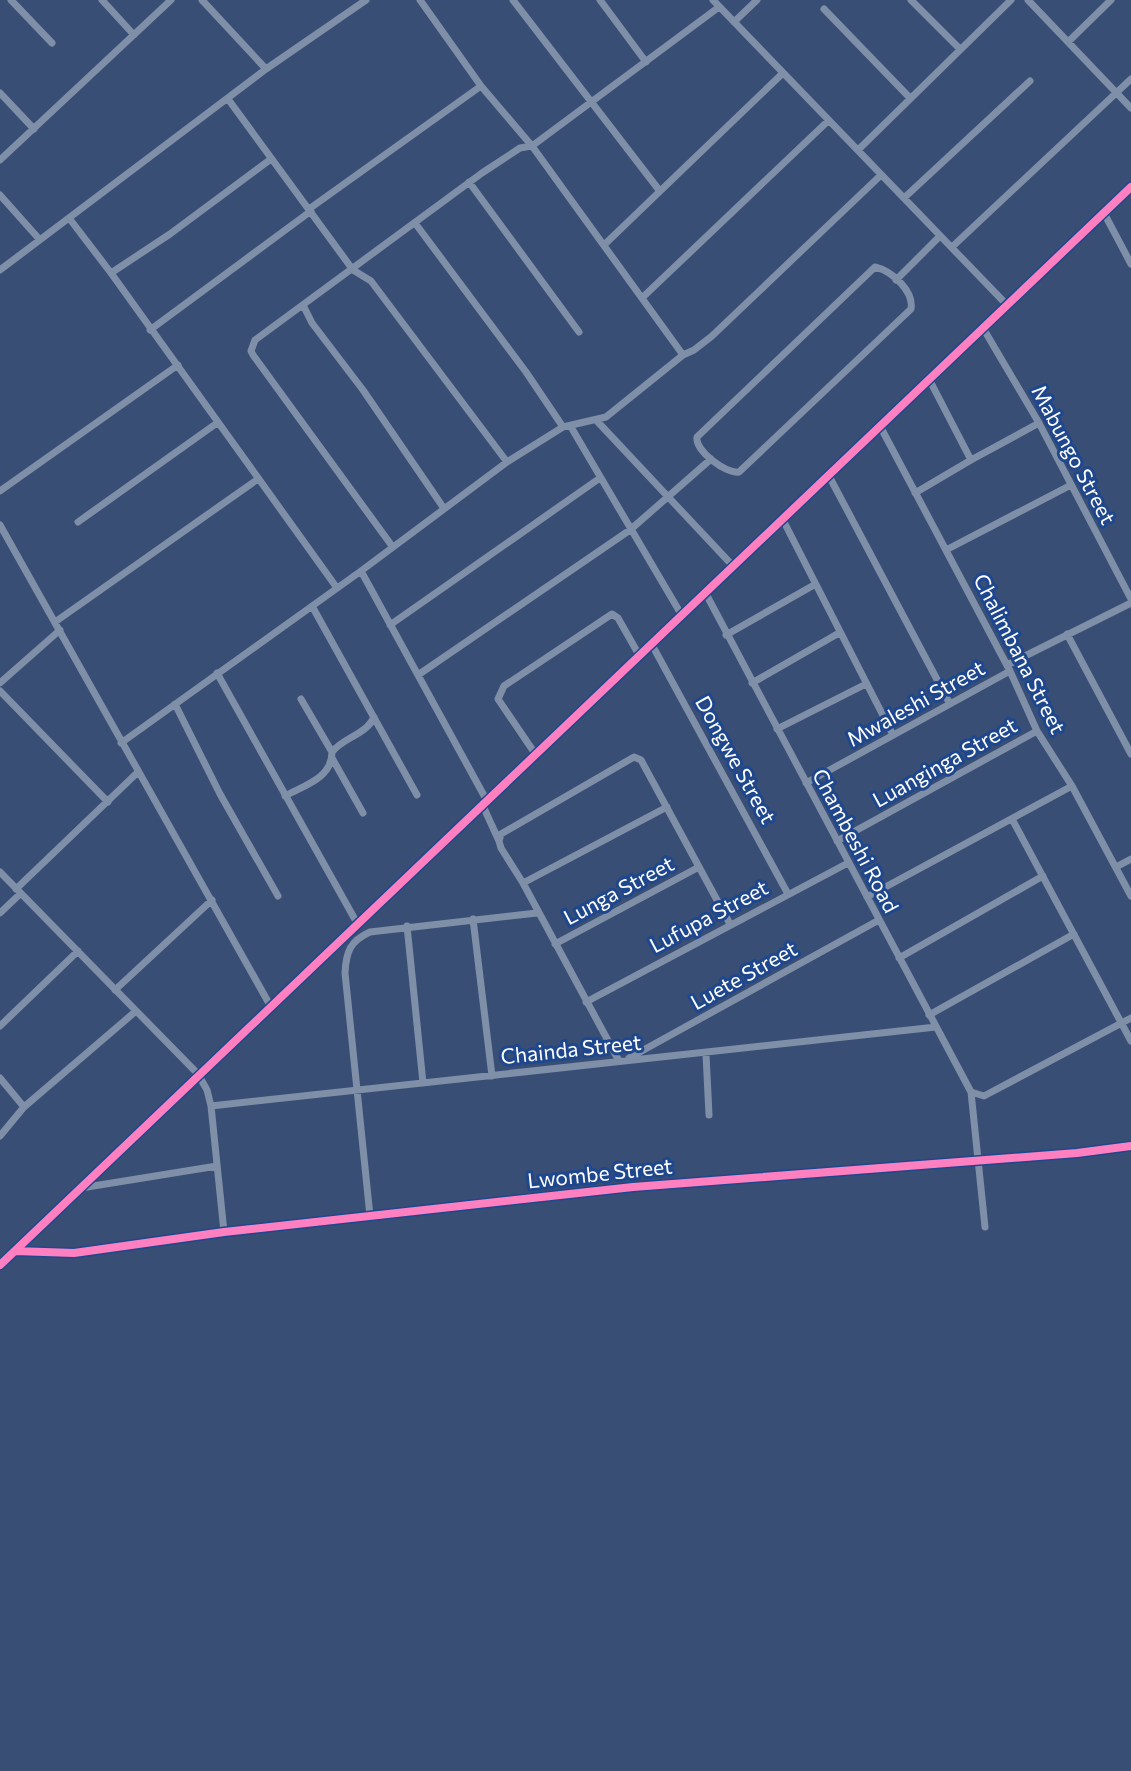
<svg xmlns="http://www.w3.org/2000/svg" width="1131" height="1771" font-family="Commissioner,sans-serif">
	<rect width="100%" height="100%" fill="#384e75"/>
	<g fill="none" stroke-linecap="round" stroke-linejoin="round">
		<path stroke="#7f8fa8" stroke-width="7" d="M 11,0 L 52,43
			M 102,0 L 134,35
			M 202,0 L 266,69
			M 420,0 L 481,86 L 532,146 L 683,355
			M 513,0 L 659,190
			M 600,0 L 646,62
			M 713,0 L 1007,305
			M 911,0 L 960,49
			M 1028,0 L 1131,108
			M 824,9 L 910,98
			M 734,22 L 757,0
			M 1068,42 L 1111,0
			M 0,93 L 34,129
			M 228,99 L 353,270 L 371,281 L 507,462
			M 858,150 L 1011,0
			M 0,160 L 171,0
			M 469,182 L 579,332
			M 0,195 L 40,240
			M 904,198 L 1030,81
			M 309,209 L 481,86
			M 1104,213 L 1131,264
			M 69,218 L 111,273 L 337,588
			M 415,223 L 526,372 L 563,427
			M 604,245 L 783,73
			M 952,247 L 1131,79
			M 875,267 C 892,271 914,291 911,309 L 739,472 C 726,474 695,451 697,437 Z
			M 0,270 L 266,69 L 366,0
			M 111,273 L 170,234 L 271,159
			M 896,280 L 940,236
			M 643,297 L 828,121
			M 303,305 L 312,323 L 363,390 L 443,507
			M 983,328 L 1039,423 L 1131,599
			M 150,330 L 311,211
			M 929,379 L 971,460 L 1039,423
			M 596,420 L 733,566
			M 880,426 L 1010,671 L 1037,731 L 1072,786 L 1131,896
			M 571,427 L 681,614
			M 829,476 L 950,704
			M 0,491 L 178,365
			M 915,493 L 971,460
			M 783,520 L 893,735
			M 78,522 L 217,423
			M 0,525 L 271,1007
			M 392,546 L 253,355 L 251,351 L 255,340 L 482,173 L 520,148 L 532,146 L 719,7
			M 946,550 L 1071,485
			M 361,571 L 487,801
			M 705,592 L 971,1092 L 984,1096 L 1131,1018
			M 312,606 L 417,795
			M 55,622 L 258,479
			M 390,625 L 600,478
			M 1067,634 L 1131,754
			M 726,635 L 814,585
			M 651,643 L 788,894
			M 1007,665 L 1131,603
			M 217,673 L 357,923
			M 418,675 L 630,530 L 711,459
			M 0,683 L 60,630
			M 752,683 L 839,633
			M 0,691 L 108,802
			M 175,704 L 220,794 L 278,896
			M 777,729 L 866,684
			M 121,743 L 361,571 L 507,462 L 563,427 L 606,417 L 683,355 L 694,350 L 712,336 L 881,175
			M 332,752 C 344,737 366,735 374,717
			M 536,755 L 498,699 L 504,686 L 612,614 L 618,618 L 639,655
			M 332,758 L 363,813
			M 806,783 L 1010,671
			M 285,796 C 305,785 332,778 332,752 L 301,699
			M 483,806 L 499,841
			M 1012,819 L 1131,1041
			M 837,841 L 1037,731
			M 1116,867 L 1131,859
			M 0,872 L 198,1074 L 207,1090 L 211,1106 L 224,1232
			M 523,883 L 667,807
			M 16,889 L 138,772
			M 867,897 L 1072,786
			M 0,913 L 20,894
			M 473,919 L 492,1076
			M 407,926 L 423,1083
			M 555,944 L 699,867
			M 899,958 L 1043,876
			M 115,990 L 212,900
			M 586,1002 L 848,863
			M 929,1015 L 1074,934
			M 0,1026 L 78,951
			M 706,1054 L 709,1115
			M 629,1058 L 879,920
			M 619,1061 L 523,883 L 501,848 L 499,841 L 501,834 L 634,757 L 641,760 L 730,924
			M 0,1078 L 24,1107
			M 971,1092 L 985,1227
			M 211,1106 L 936,1027
			M 0,1136 L 24,1107 L 136,1011
			M 81,1188 L 217,1166
			M 370,1216 L 345,973 C 346,952 350,941 370,932 L 537,913
			M 15,1251 L 74,1253 L 224,1232 L 633,1187 L 1077,1153 L 1131,1146
			M 0,1265 L 1131,187"/>
		<defs>
			<path id="cycleway" d="M 15,1251 L 74,1253 L 224,1232 L 633,1187 L 1077,1153 L 1131,1146
				M 0,1265 L 1131,187"/>
		</defs>
		<use href="#cycleway" stroke="#1f478e" stroke-width="11"/>
		<use href="#cycleway" stroke="#ff80c0" stroke-width="8"/>
	</g>
	<g text-anchor="middle" stroke-width="6" stroke-linejoin="round" paint-order="stroke">
		<g font-size="21" fill="#fff" stroke="#1f478e">
			<text transform="translate(1073 455) rotate(62)" y="7">Mabungo Street</text>
			<text transform="translate(1019 654) rotate(63)" y="7">Chalimbana Street</text>
			<text transform="translate(916 704) rotate(-29)" y="7">Mwaleshi Street</text>
			<text transform="translate(735 760) rotate(61)" y="7">Dongwe Street</text>
			<text transform="translate(945 763) rotate(-29)" y="7">Luanginga Street</text>
			<text transform="translate(855 841) rotate(62)" y="7">Chambeshi Road</text>
			<text transform="translate(619 891) rotate(-28)" y="7">Lunga Street</text>
			<text transform="translate(709 917) rotate(-28)" y="7">Lufupa Street</text>
			<text transform="translate(744 976) rotate(-29)" y="7">Luete Street</text>
			<text transform="translate(571 1050) rotate(-6)" y="7">Chainda Street</text>
			<text transform="translate(600 1174) rotate(-6)" y="7">Lwombe Street</text>
		</g>
	</g>
</svg>
